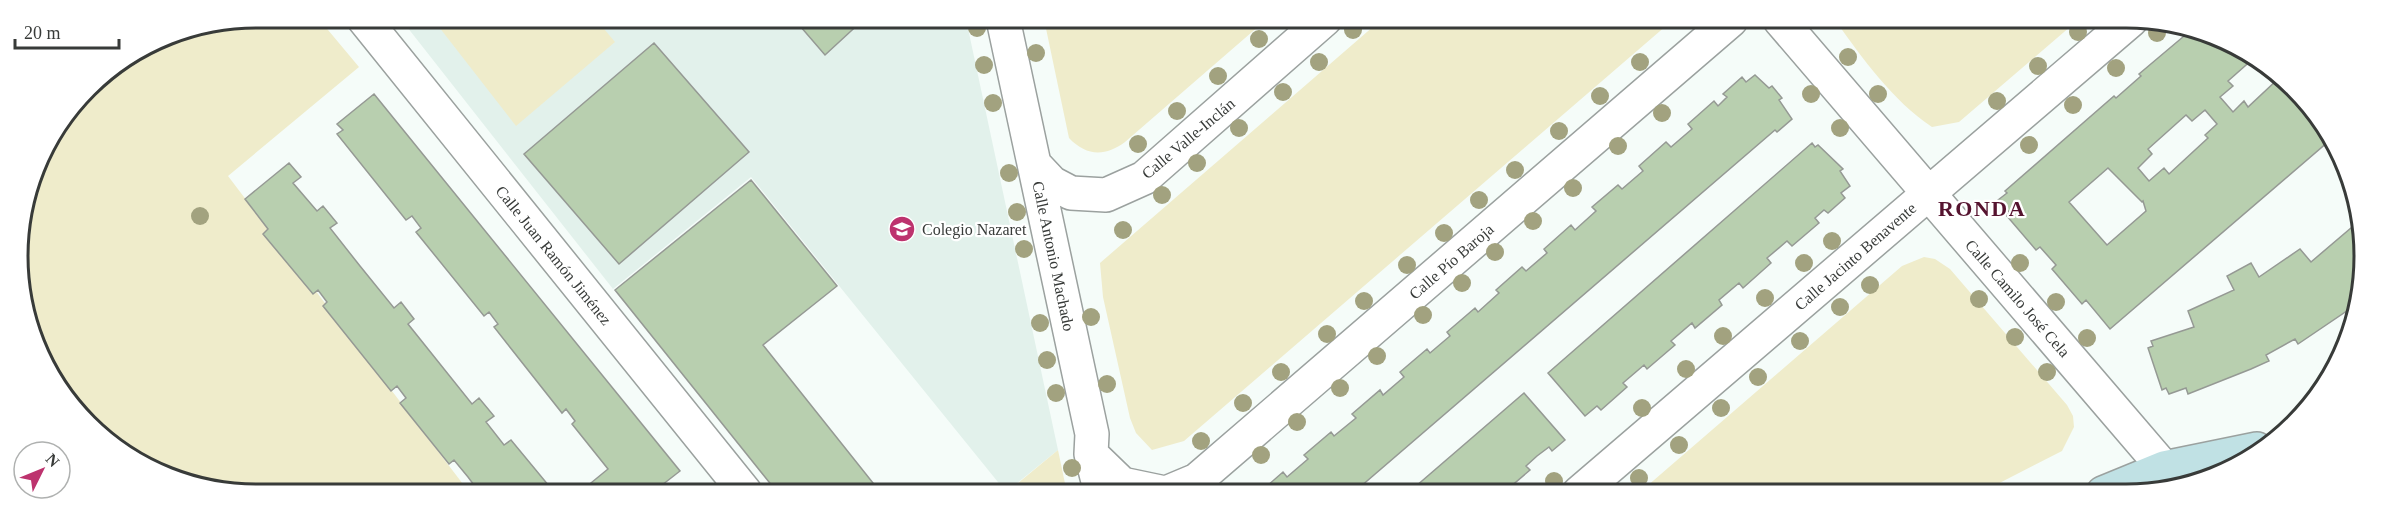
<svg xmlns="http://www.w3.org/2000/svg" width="2382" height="512" font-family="Georgia,serif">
	<rect width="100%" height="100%" fill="#f5fcf9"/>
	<path fill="#e2f1eb" d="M 400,18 L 966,19 L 1058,450 L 1006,492 L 751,177 L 613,289 Z"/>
	<path fill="#efeccb" d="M 256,18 L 318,18 L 359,67 L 228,176 L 469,492 L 225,492 L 137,462 L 77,413 L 31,332 L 21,260 L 25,215 L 36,165 L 88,87 L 165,36 Z
		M 432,18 L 595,18 L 615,42 L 516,126 Z
		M 1044,19 L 1267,19 L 1125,142 C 1105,157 1086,156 1069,138 Z
		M 1382,19 L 1674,19 L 1184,441 L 1152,450 L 1136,433 L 1130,418 L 1103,297 L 1100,263 Z
		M 1835,20 L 2078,20 L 1959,122 L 1932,127 C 1892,100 1863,59 1835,20 Z
		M 1924,257 L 1935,259 L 1950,269 L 2067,405 L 2073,416 L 2074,427 L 2062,451 L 1980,493 L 1639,493 L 1902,266 Z
		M 1058,450 L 1067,493 L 1006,493 Z"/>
	<path fill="#b8cfaf" stroke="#959994" stroke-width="1.5" fill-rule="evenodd" d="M 794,19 L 864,19 L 825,55 Z
		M 2190,31 L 2245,50 L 2254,58 L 2228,81 L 2233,86 L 2220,97 L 2233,112 L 2244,101 L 2248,107 L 2278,79 L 2315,111 L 2329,141 L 2110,329 L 2086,300 L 2082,304 L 2052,269 L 2056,265 L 2040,247 L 2036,250 L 2006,215 L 2010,213 L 1998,200 L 2007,193 L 2005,191 L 2114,96 L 2116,98 L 2141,76 L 2139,74 ZM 2205,110 L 2217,124 L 2205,135 L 2208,138 L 2169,174 L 2164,168 L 2149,181 L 2138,168 L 2152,154 L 2148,149 L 2186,115 L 2192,121 ZM 2108,168 L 2142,202 L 2143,201 L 2146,211 L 2107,245 L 2069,202 Z
		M 654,43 L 749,152 L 619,264 L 524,154 Z
		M 1755,75 L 1769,88 L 1772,86 L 1782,98 L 1779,100 L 1792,119 L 1777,132 L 1775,130 L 1353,493 L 1259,493 L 1283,472 L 1287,477 L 1308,459 L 1304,455 L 1331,432 L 1334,436 L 1356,418 L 1352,414 L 1380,390 L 1383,395 L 1404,377 L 1400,372 L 1427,349 L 1430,353 L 1450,336 L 1447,332 L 1475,308 L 1478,312 L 1499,293 L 1496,290 L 1522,267 L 1526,271 L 1547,253 L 1544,249 L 1571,225 L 1575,230 L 1596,211 L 1592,207 L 1618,185 L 1622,189 L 1643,171 L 1639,166 L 1666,142 L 1671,147 L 1692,129 L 1688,124 L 1714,101 L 1718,106 L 1727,97 L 1723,94 L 1742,77 L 1746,82 Z
		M 374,94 L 680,471 L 653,492 L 580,492 L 608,469 L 572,424 L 575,421 L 566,409 L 562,413 L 494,327 L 498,324 L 489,312 L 484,316 L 416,232 L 421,228 L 412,216 L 406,220 L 337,134 L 343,130 L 337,124 Z
		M 1812,143 L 1815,147 L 1818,145 L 1843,169 L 1840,171 L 1850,186 L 1841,193 L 1845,198 L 1828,213 L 1824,210 L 1815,218 L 1819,223 L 1792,246 L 1787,241 L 1767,258 L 1771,263 L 1743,288 L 1739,283 L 1719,300 L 1722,305 L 1695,328 L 1692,323 L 1671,341 L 1675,345 L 1647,369 L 1644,365 L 1623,383 L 1627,387 L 1601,410 L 1597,406 L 1585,416 L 1548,373 Z
		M 289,163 L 301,177 L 293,183 L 317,211 L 323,206 L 337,223 L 330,228 L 360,266 L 394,308 L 401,302 L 414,319 L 408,324 L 472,404 L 479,398 L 494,416 L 486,422 L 504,445 L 511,440 L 554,492 L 473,492 L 477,489 L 468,477 L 454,460 L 449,464 L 400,403 L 406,398 L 397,386 L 391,391 L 323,306 L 327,302 L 318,290 L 313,294 L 263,234 L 268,229 L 245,199 Z
		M 751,180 L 837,286 L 763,345 L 881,493 L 777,492 L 615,290 Z
		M 2358,222 L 2362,287 L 2357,304 L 2298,344 L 2295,339 L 2266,355 L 2269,361 L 2251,369 L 2188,394 L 2186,388 L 2169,394 L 2166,388 L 2162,390 L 2148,348 L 2153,346 L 2151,341 L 2194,327 L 2188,311 L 2234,290 L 2227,276 L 2251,263 L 2259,277 L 2300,249 L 2311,262 Z
		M 1524,393 L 1565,440 L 1552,451 L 1549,447 L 1537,456 L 1526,466 L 1530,470 L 1503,493 L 1500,488 L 1495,493 L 1408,493 Z"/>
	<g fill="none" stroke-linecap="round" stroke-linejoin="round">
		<defs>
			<path id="street" d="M 363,18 L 745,492
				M 1003,19 L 1092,434 L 1091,454 L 1101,493
				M 1780,20 L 2164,468
				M 1036,166 L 1052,183 L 1071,193 L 1106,195 L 1144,178 L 1325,19
				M 1091,454 L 1122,484 L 1165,493
				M 1166,493 L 1197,480 L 1731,20
				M 1579,493 L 2131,20"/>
			<path id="secondary" d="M 2103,493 L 2164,468 L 2257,449"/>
		</defs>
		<use href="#street" stroke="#9ba19f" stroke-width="36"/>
		<use href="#secondary" stroke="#9ba19f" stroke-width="36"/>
		<use href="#street" stroke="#fff" stroke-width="33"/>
		<use href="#secondary" stroke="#c0e1e4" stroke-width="33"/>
	</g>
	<g fill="#a2a27f">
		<circle cx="977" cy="28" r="9"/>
		<circle cx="1353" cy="30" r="9"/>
		<circle cx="2078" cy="32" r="9"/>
		<circle cx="2157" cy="33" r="9"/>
		<circle cx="1259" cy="39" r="9"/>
		<circle cx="1036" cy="53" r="9"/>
		<circle cx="1848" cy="57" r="9"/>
		<circle cx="1319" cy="62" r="9"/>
		<circle cx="1640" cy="62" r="9"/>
		<circle cx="984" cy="65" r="9"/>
		<circle cx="2038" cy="66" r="9"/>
		<circle cx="2116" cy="68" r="9"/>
		<circle cx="1218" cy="76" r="9"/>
		<circle cx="1283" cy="92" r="9"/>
		<circle cx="1811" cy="94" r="9"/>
		<circle cx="1878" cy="94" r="9"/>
		<circle cx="1600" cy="96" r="9"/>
		<circle cx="1997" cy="101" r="9"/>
		<circle cx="993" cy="103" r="9"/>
		<circle cx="2073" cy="105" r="9"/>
		<circle cx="1177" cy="111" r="9"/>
		<circle cx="1662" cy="113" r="9"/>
		<circle cx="1239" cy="128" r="9"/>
		<circle cx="1840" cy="128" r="9"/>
		<circle cx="1559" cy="131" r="9"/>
		<circle cx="1138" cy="144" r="9"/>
		<circle cx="2029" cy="145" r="9"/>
		<circle cx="1618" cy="146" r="9"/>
		<circle cx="1197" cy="163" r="9"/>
		<circle cx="1515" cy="170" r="9"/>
		<circle cx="1009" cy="173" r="9"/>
		<circle cx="1573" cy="188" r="9"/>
		<circle cx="1162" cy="195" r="9"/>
		<circle cx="1479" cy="200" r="9"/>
		<circle cx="1017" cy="212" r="9"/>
		<circle cx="200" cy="216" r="9"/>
		<circle cx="1533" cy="221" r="9"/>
		<circle cx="1123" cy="230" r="9"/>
		<circle cx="1444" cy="233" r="9"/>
		<circle cx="1832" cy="241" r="9"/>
		<circle cx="1024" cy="249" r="9"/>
		<circle cx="1495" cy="252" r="9"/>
		<circle cx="1804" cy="263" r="9"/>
		<circle cx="2020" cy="263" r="9"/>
		<circle cx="1407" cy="265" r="9"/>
		<circle cx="1462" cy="283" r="9"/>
		<circle cx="1870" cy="285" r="9"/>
		<circle cx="1765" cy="298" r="9"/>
		<circle cx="1979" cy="299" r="9"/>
		<circle cx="1364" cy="301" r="9"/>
		<circle cx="2056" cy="302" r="9"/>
		<circle cx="1840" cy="307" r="9"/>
		<circle cx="1423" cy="315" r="9"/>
		<circle cx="1091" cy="317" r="9"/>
		<circle cx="1040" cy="323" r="9"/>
		<circle cx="1327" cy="334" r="9"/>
		<circle cx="1723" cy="336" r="9"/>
		<circle cx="2015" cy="337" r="9"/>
		<circle cx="2087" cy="338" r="9"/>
		<circle cx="1800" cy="341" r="9"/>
		<circle cx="1377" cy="356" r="9"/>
		<circle cx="1047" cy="360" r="9"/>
		<circle cx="1686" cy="369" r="9"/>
		<circle cx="1281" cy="372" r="9"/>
		<circle cx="2047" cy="372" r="9"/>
		<circle cx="1758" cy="377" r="9"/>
		<circle cx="1107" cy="384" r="9"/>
		<circle cx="1340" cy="388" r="9"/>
		<circle cx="1056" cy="393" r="9"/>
		<circle cx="1243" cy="403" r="9"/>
		<circle cx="1642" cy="408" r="9"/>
		<circle cx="1721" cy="408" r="9"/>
		<circle cx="1297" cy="422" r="9"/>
		<circle cx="1201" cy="441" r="9"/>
		<circle cx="1679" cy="445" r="9"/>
		<circle cx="1261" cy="455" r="9"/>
		<circle cx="1072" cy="468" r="9"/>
		<circle cx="1639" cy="478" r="9"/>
		<circle cx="1554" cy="481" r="9"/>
	</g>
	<defs>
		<symbol id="school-disc" viewBox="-11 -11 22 22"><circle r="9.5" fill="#bd336e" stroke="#fff"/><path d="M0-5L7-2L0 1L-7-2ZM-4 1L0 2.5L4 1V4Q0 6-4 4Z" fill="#fff"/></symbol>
	</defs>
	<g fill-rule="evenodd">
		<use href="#school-disc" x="887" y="214" width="30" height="30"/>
	</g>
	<g text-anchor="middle" stroke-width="4.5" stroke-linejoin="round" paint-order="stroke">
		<g font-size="16" fill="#383b39" stroke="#fff">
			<text transform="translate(1188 138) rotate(-40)" y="6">Calle Valle-Inclán</text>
			<text transform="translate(554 255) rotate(51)" y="6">Calle Juan Ramón Jiménez</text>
			<text transform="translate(1054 256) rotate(78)" y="6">Calle Antonio Machado</text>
			<text transform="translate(1855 256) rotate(-41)" y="6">Calle Jacinto Benavente</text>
			<text transform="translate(1451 261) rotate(-41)" y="6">Calle Pío Baroja</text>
			<text transform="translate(2018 298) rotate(49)" y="6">Calle Camilo José Cela</text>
		</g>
		<g font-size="16" fill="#383b39" stroke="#fff" text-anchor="start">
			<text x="922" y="235">Colegio Nazaret</text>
		</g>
		<g font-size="22" font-weight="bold" letter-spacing="1.5" fill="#55132f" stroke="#fff">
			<text x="1982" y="216">RONDA</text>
		</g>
	</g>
	<path d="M0 0H2382V512H0ZM256 28H2126A228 228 0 0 1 2354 256V256A228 228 0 0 1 2126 484H256A228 228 0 0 1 28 256V256A228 228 0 0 1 256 28Z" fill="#fff" fill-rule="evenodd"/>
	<path fill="none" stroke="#383b39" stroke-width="3" d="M256 28H2126A228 228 0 0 1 2354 256V256A228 228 0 0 1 2126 484H256A228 228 0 0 1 28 256V256A228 228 0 0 1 256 28Z"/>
	<g transform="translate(42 470) rotate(47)"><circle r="28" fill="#ffffff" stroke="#afb1b0" stroke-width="1.5"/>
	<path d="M0-4.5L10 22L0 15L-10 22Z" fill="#bd336e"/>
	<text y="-9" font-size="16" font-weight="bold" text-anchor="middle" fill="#383b39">N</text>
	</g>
	<path d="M15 39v9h104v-9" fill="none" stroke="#383b39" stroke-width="3"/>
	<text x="24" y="39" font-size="18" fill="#383b39" stroke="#ffffff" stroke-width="4.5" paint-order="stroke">20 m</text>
</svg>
